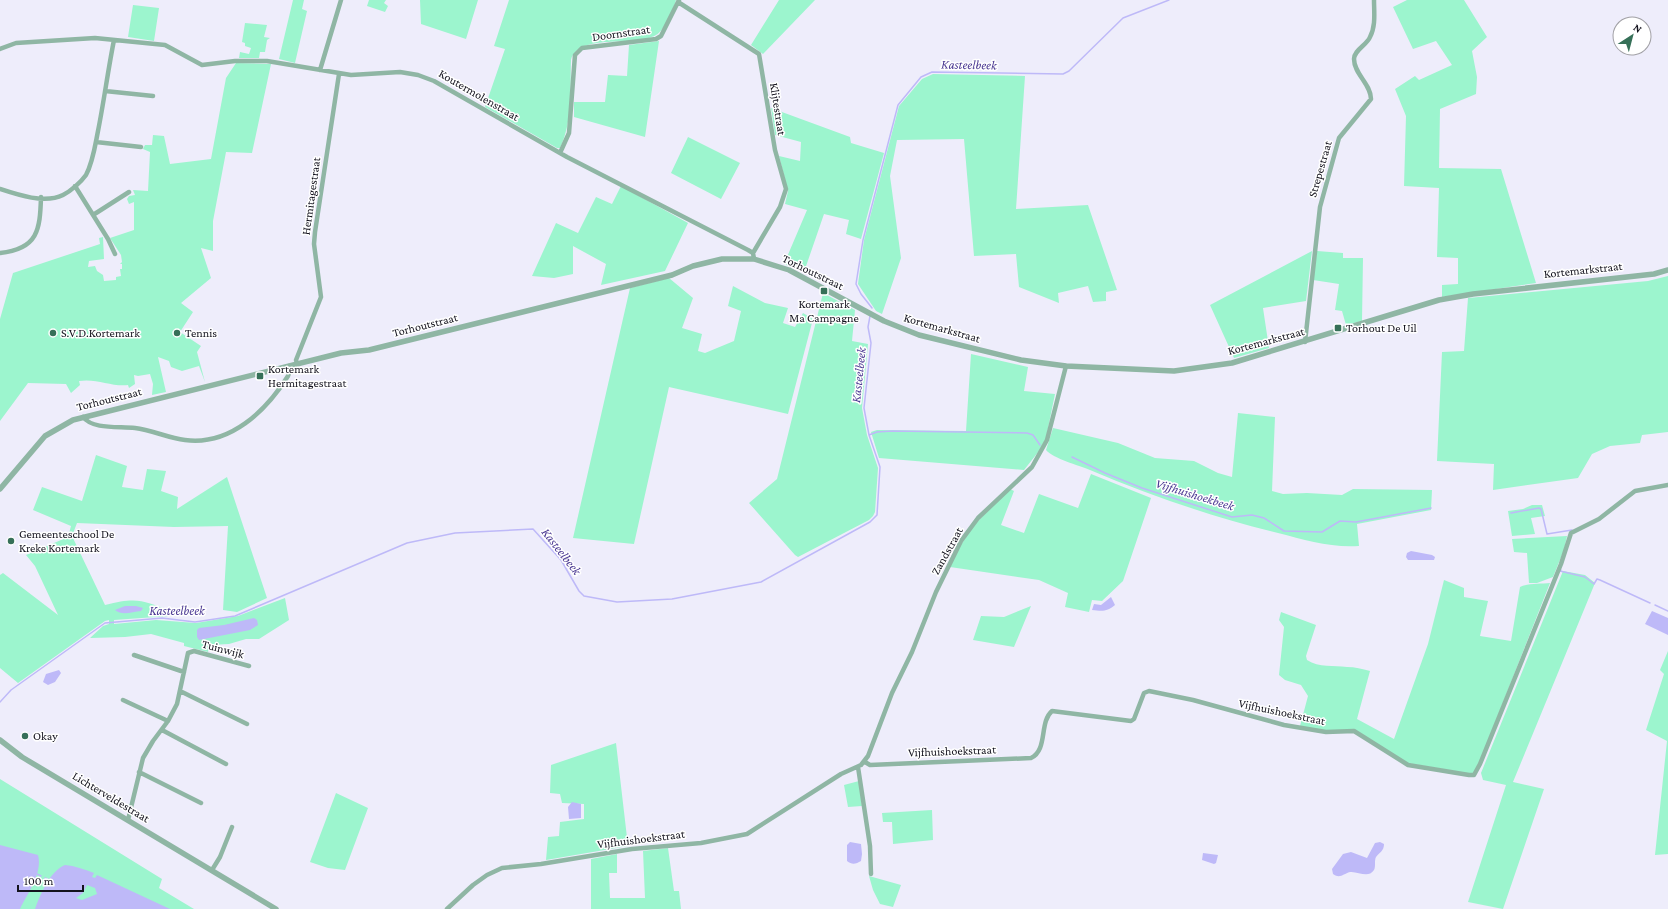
<svg xmlns="http://www.w3.org/2000/svg" width="1668" height="909" font-family="'Crimson Pro',serif">
	<rect width="100%" height="100%" fill="#eeedfb"/>
	<path fill="#9cf5ce" d="M 293,0 L 304,0 L 302,9 L 307,11 L 295,63 L 279,59 Z
		M 369,0 L 386,0 L 384,3 L 388,6 L 385,12 L 367,6 Z
		M 420,0 L 478,0 L 466,39 L 421,24 Z
		M 509,0 L 676,0 C 673,10 665,30 656,35 C 634,48 579,32 571,60 C 570,89 573,121 560,148 L 557,148 L 485,107 L 505,49 L 494,46 Z
		M 779,0 L 815,0 L 763,54 L 751,45 Z
		M 1407,0 L 1464,0 L 1487,37 L 1472,51 L 1477,77 L 1476,94 L 1440,109 L 1439,168 L 1501,169 L 1536,283 L 1442,297 L 1442,285 L 1458,284 L 1458,258 L 1437,257 L 1439,188 L 1404,186 L 1406,116 L 1395,89 L 1415,76 L 1419,80 L 1452,65 L 1436,41 L 1413,49 L 1393,7 Z
		M 133,5 L 159,8 L 154,41 L 128,37 Z
		M 245,23 L 267,25 L 264,37 L 270,38 L 267,40 L 265,52 L 260,52 L 259,58 L 239,58 L 240,52 L 249,54 L 251,48 L 245,46 L 245,43 L 242,42 Z
		M 659,41 L 645,137 L 574,117 L 574,102 L 605,102 L 608,75 L 627,76 L 629,45 Z
		M 236,63 L 271,64 L 252,153 L 226,152 L 213,221 L 213,251 L 201,248 L 211,278 L 181,303 L 193,312 L 180,332 L 201,346 L 197,352 L 205,382 L 199,366 L 182,371 L 171,367 L 169,361 L 158,357 L 166,392 L 152,395 L 153,384 L 150,374 L 138,376 L 134,375 L 135,384 L 129,388 L 128,385 C 112,387 96,378 79,381 L 80,385 L 71,393 L 66,384 L 28,383 L 0,421 L 0,319 L 13,273 L 100,244 L 99,238 L 103,237 L 104,259 L 89,261 L 88,267 L 95,266 L 97,271 L 103,275 L 104,281 L 116,280 L 116,277 L 121,276 L 120,269 L 122,269 L 122,264 L 120,264 L 122,262 L 121,255 L 110,238 L 134,230 L 134,202 L 129,204 L 127,199 L 129,196 L 135,195 L 133,190 L 148,191 L 150,152 L 143,149 L 145,145 L 152,145 L 153,135 L 164,136 L 170,164 L 211,159 L 226,78 Z
		M 933,74 L 1025,76 L 1016,209 L 1088,205 L 1117,290 L 1106,292 L 1106,301 L 1093,302 L 1088,286 L 1058,293 L 1059,303 L 1019,287 L 1016,254 L 974,256 L 964,139 L 897,140 L 890,176 L 901,258 L 882,314 L 876,311 L 858,284 L 864,240 L 899,106 L 922,79 Z
		M 771,108 L 850,137 L 851,143 L 884,153 L 861,239 L 846,234 L 849,220 L 824,214 L 804,272 L 784,264 L 807,210 L 785,204 L 788,191 L 779,156 L 800,161 L 801,142 L 775,135 Z
		M 688,137 L 740,163 L 721,199 L 671,173 Z
		M 621,186 L 688,223 L 665,271 L 601,285 L 606,264 L 573,246 L 573,274 L 554,278 L 532,276 L 556,223 L 578,233 L 596,197 L 612,204 Z
		M 1312,251 L 1306,301 L 1263,308 L 1269,348 L 1234,358 L 1210,305 Z
		M 1317,251 L 1343,253 L 1343,258 L 1363,258 L 1362,321 L 1346,325 L 1342,311 L 1335,310 L 1339,284 L 1313,280 Z
		M 1668,276 L 1668,432 L 1642,435 L 1640,443 L 1610,446 L 1592,454 L 1578,478 L 1493,490 L 1494,464 L 1437,461 L 1442,352 L 1464,351 L 1468,298 L 1648,281 Z
		M 669,278 L 693,298 L 682,328 L 702,334 L 698,351 L 705,353 L 734,341 L 741,311 L 728,306 L 733,286 L 765,303 L 788,308 L 783,323 L 795,327 L 803,313 L 813,319 L 788,414 L 669,387 L 634,544 L 573,538 L 630,288 Z
		M 823,293 L 855,310 L 852,341 L 868,344 L 862,408 L 867,435 L 878,468 L 875,512 L 873,516 L 869,520 L 798,557 L 795,555 L 749,503 L 777,479 Z
		M 971,354 L 1028,367 L 1024,391 L 1055,394 L 1046,438 L 1039,451 L 1024,470 L 879,458 L 871,432 L 877,430 L 966,431 Z
		M 1238,413 L 1275,417 L 1272,491 L 1283,494 L 1307,493 L 1342,495 L 1353,489 L 1432,490 L 1431,510 L 1357,524 L 1359,546 C 1331,548 1305,540 1278,533 C 1213,517 1151,496 1090,470 C 1078,465 1054,459 1046,450 L 1053,428 L 1118,443 L 1155,458 L 1194,461 L 1218,473 L 1232,477 Z
		M 96,455 L 127,466 L 122,487 L 143,490 L 147,469 L 166,471 L 161,491 L 178,497 L 177,509 L 227,477 L 267,598 L 237,612 L 223,610 L 228,526 L 174,527 L 77,523 L 72,536 L 105,605 C 137,597 143,600 172,612 L 170,616 L 114,620 L 114,624 L 156,620 L 196,623 L 238,616 L 285,598 L 289,620 L 259,639 L 246,639 L 229,644 L 210,645 L 208,652 L 184,646 L 184,643 L 151,634 L 125,637 L 90,638 L 103,626 L 109,624 L 109,620 L 105,621 L 18,683 L 0,668 L 0,575 L 3,573 L 58,615 L 35,566 L 26,555 L 68,537 L 71,526 L 33,510 L 42,487 L 82,501 Z
		M 1091,474 L 1151,498 L 1123,581 L 1102,601 L 1092,600 L 1089,612 L 1065,607 L 1068,593 L 1039,580 L 950,567 L 960,546 L 974,525 L 1010,489 L 1014,491 L 1001,525 L 1024,533 L 1039,494 L 1078,508 Z
		M 1532,505 L 1542,505 L 1545,516 L 1531,518 L 1535,534 L 1512,536 L 1508,511 L 1523,509 Z
		M 1567,536 L 1564,550 L 1553,577 L 1537,583 L 1529,583 L 1527,553 L 1514,552 L 1512,539 Z
		M 1563,571 L 1585,575 L 1595,583 L 1513,782 L 1544,789 L 1503,909 L 1468,902 L 1506,785 L 1483,780 L 1481,773 Z
		M 1444,580 L 1464,588 L 1464,597 L 1488,601 L 1480,636 L 1511,641 L 1520,587 C 1528,583 1541,584 1550,583 L 1476,771 L 1472,774 L 1407,763 L 1357,731 L 1335,732 L 1300,726 L 1308,696 L 1301,685 L 1285,680 L 1279,675 L 1284,627 L 1279,620 L 1281,612 L 1316,625 L 1306,656 L 1307,660 C 1319,668 1334,665 1347,667 C 1355,667 1362,669 1370,671 L 1357,719 L 1394,739 L 1428,644 Z
		M 1031,606 L 1014,647 L 973,640 L 981,616 L 1004,617 Z
		M 1668,651 L 1668,854 L 1655,855 L 1667,741 L 1646,730 L 1664,674 L 1660,670 Z
		M 616,743 L 628,846 L 546,860 L 548,837 L 559,836 L 560,822 L 584,819 L 584,804 L 562,803 L 560,794 L 550,793 L 551,765 Z
		M 0,779 L 162,879 L 159,888 L 194,909 L 0,909 Z
		M 859,781 L 862,806 L 848,807 L 844,785 Z
		M 336,793 L 368,808 L 345,870 L 328,868 L 310,862 Z
		M 932,810 L 933,840 L 893,844 L 892,822 L 883,822 L 882,813 Z
		M 668,848 L 674,891 L 679,891 L 681,909 L 591,909 L 591,859 L 617,854 L 617,873 L 609,873 L 610,898 L 645,898 L 643,851 Z
		M 869,876 L 901,885 L 893,907 L 880,904 L 873,890 Z"/>
	<path fill="#beb9f8" fill-rule="evenodd" d="M 1411,551 L 1432,555 L 1435,557 L 1434,560 L 1408,560 L 1406,557 L 1407,553 Z
		M 1111,597 L 1115,605 C 1107,612 1102,611 1092,610 L 1094,604 L 1101,605 Z
		M 125,606 L 136,606 L 143,608 L 141,611 C 132,612 122,616 115,610 Z
		M 1652,611 L 1668,618 L 1668,635 L 1645,624 Z
		M 254,618 L 257,620 L 258,625 L 250,630 L 199,640 L 197,637 L 197,630 L 199,628 L 224,625 Z
		M 59,670 L 61,673 L 55,682 L 48,685 L 43,682 L 46,674 Z
		M 572,802 L 581,804 L 581,818 L 569,819 L 568,807 Z
		M 850,842 L 861,844 L 862,854 L 861,861 C 856,864 852,865 847,861 L 847,845 Z
		M 1380,842 L 1384,844 C 1384,851 1380,852 1376,857 C 1374,861 1376,866 1374,870 C 1368,879 1358,871 1350,872 C 1343,874 1340,879 1333,874 L 1332,869 L 1343,854 L 1351,852 L 1367,858 L 1375,843 Z
		M 0,845 L 38,855 C 43,873 27,894 20,909 L 0,909 Z
		M 1203,853 L 1218,855 L 1216,863 L 1214,864 L 1202,860 Z
		M 65,865 C 75,866 84,869 94,873 L 92,877 L 95,878 L 97,875 L 170,909 L 35,909 C 41,893 50,871 65,865 ZM 87,885 L 95,888 L 97,894 L 82,900 L 76,898 L 83,893 Z"/>
	<g fill="none" stroke-linecap="round" stroke-linejoin="round">
		<path stroke="#beb9f8" stroke-width="1.5" d="M 872,308 L 861,294 L 856,284 L 863,240 L 898,105 L 921,77 L 932,72 L 1063,74 L 1069,71 L 1123,18 L 1169,0
			M 869,435 L 877,432 L 892,431 L 1027,433 L 1033,435 L 1040,445
			M 1072,457 L 1105,473 L 1142,488 L 1232,517 L 1252,515 L 1264,518 L 1284,531 L 1322,532 L 1340,521 L 1356,522 L 1431,508
			M 1511,513 L 1539,508 L 1541,509 L 1547,534 L 1572,530
			M 1561,570 L 1560,571 L 1585,577 L 1594,584 L 1597,579 L 1600,580 L 1650,603
			M 1655,605 L 1668,611
			M 0,702 L 11,690 L 105,623 L 162,618 L 195,622 L 235,616 L 407,543 L 455,533 L 533,529 L 561,560 L 579,591 L 584,596 L 617,602 L 672,599 L 761,582 L 870,522 L 877,515 L 880,467 L 869,435 L 864,408 L 871,343 L 868,327 L 870,316
			M 37,874 L 41,876
			M 45,878 L 49,880"/>
		<path stroke="#8fb6a4" stroke-width="4.5" d="M 678,2 L 759,54 L 775,150 L 786,189 L 780,207 L 753,253
			M 0,49 L 16,43 L 95,38 L 165,45 L 202,65 L 235,61 L 267,61 L 351,75 L 400,72 L 418,75 L 434,81 L 567,157 L 748,250 L 753,253 L 754,259
			M 320,70 L 341,0
			M 105,91 L 153,96
			M 96,142 L 141,147
			M 560,153 L 569,133 L 575,55 L 582,48 L 656,39 L 661,36 L 679,0
			M 75,186 L 108,239 L 115,254
			M 0,189 C 18,195 45,204 63,195 C 71,191 81,182 86,175 C 93,162 95,146 98,131 C 104,101 108,70 114,40
			M 93,215 L 129,192
			M 0,253 C 38,249 40,230 41,197
			M 1305,342 L 1320,207 L 1339,138 L 1371,99 C 1371,84 1354,74 1354,59 C 1354,50 1367,45 1370,37 C 1376,26 1374,12 1374,0
			M 297,364 L 296,360 L 321,297 L 314,244 L 315,232 L 339,74
			M 83,417 C 93,430 120,426 135,428 C 152,430 168,438 185,440 C 230,446 266,411 288,376 L 290,371 L 289,366
			M 134,655 L 184,672
			M 180,691 L 247,724
			M 123,700 L 168,721
			M 162,730 L 226,764
			M 865,762 L 870,765 L 1031,758 C 1048,750 1039,722 1052,711 L 1131,721 L 1134,719 L 1144,693 L 1149,691 L 1193,700 L 1284,725 L 1326,732 L 1354,731 L 1408,765 L 1469,775 L 1474,775 L 1480,764 L 1561,564 L 1571,533 L 1599,519 L 1635,491 L 1668,485
			M 858,767 L 870,846 L 871,874
			M 139,772 L 201,803
			M 128,820 L 143,758 L 153,741 L 168,721 L 177,704 L 188,653 L 194,651 L 249,666
			M 212,870 L 220,857 L 232,827
			M 447,909 L 473,885 L 487,875 L 502,868 L 541,864 L 632,849 L 701,843 L 747,834 L 841,774 L 861,765 L 868,756 L 892,693 L 912,652 L 936,592 L 961,541 L 978,518 L 1032,467 L 1047,440 L 1066,366"/>
		<path stroke="#8fb6a4" stroke-width="5.5" d="M 0,489 L 45,436 L 73,420 L 341,353 L 369,350 L 672,275 L 693,266 L 722,259 L 754,259 L 789,270 L 884,321 L 919,335 L 1021,360 L 1066,366 L 1174,371 L 1232,363 L 1439,300 L 1473,294 L 1654,274 L 1668,270
			M 0,740 L 22,757 L 276,909"/>
	</g>
	<g fill="#367058" stroke="#fff" stroke-width="1.5">
		<rect x="820" y="287" width="8" height="8" rx="2"/>
		<rect x="1334" y="324" width="8" height="8" rx="2"/>
		<circle cx="53" cy="333" r="4"/>
		<circle cx="177" cy="333" r="4"/>
		<rect x="256" y="372" width="8" height="8" rx="2"/>
		<circle cx="11" cy="541" r="4"/>
		<circle cx="25" cy="736" r="4"/>
	</g>
	<g text-anchor="middle" stroke-width="3" stroke-linejoin="round" paint-order="stroke">
		<g font-size="12" fill="#13121d" stroke="#fff">
			<text transform="translate(621 33) rotate(-8)" y="4">Doornstraat</text>
			<text transform="translate(479 95) rotate(30)" y="4">Koutermolenstraat</text>
			<text transform="translate(778 109) rotate(81)" y="4">Klijtestraat</text>
			<text transform="translate(1320 169) rotate(-74)" y="4">Strepestraat</text>
			<text transform="translate(311 196) rotate(-82)" y="4">Hermitagestraat</text>
			<text transform="translate(1583 270) rotate(-6)" y="4">Kortemarkstraat</text>
			<text transform="translate(813 272) rotate(26)" y="4">Torhoutstraat</text>
			<text transform="translate(425 325) rotate(-14)" y="4">Torhoutstraat</text>
			<text transform="translate(942 328) rotate(16)" y="4">Kortemarkstraat</text>
			<text transform="translate(1266 341) rotate(-15)" y="4">Kortemarkstraat</text>
			<text transform="translate(109 399) rotate(-14)" y="4">Torhoutstraat</text>
			<text transform="translate(947 551) rotate(-61)" y="4">Zandstraat</text>
			<text transform="translate(223 649) rotate(15)" y="4">Tuinwijk</text>
			<text transform="translate(1282 712) rotate(12)" y="4">Vijfhuishoekstraat</text>
			<text transform="translate(952 751) rotate(-2)" y="4">Vijfhuishoekstraat</text>
			<text transform="translate(111 797) rotate(31)" y="4">Lichterveldestraat</text>
			<text transform="translate(641 839) rotate(-7)" y="4">Vijfhuishoekstraat</text>
		</g>
		<g font-size="12" fill="#13121d" stroke="#fff" text-anchor="start">
			<text x="824" y="308" text-anchor="middle">Kortemark<tspan x="824" dy="14">Ma Campagne</tspan></text>
			<text x="1346" y="332">Torhout De Uil</text>
			<text x="61" y="337">S.V.D.Kortemark</text>
			<text x="185" y="337">Tennis</text>
			<text x="268" y="373">Kortemark<tspan x="268" dy="14">Hermitagestraat</tspan></text>
			<text x="19" y="538">Gemeenteschool De<tspan x="19" dy="14">Kreke Kortemark</tspan></text>
			<text x="33" y="740">Okay</text>
		</g>
		<g font-size="13" font-style="italic" fill="#4c3a93" stroke="#fff">
			<text transform="translate(969 64) rotate(1)" y="5">Kasteelbeek</text>
			<text transform="translate(858 375) rotate(-84)" y="5">Kasteelbeek</text>
			<text transform="translate(1195 494) rotate(17)" y="5">Vijfhuishoekbeek</text>
			<text transform="translate(562 551) rotate(52)" y="5">Kasteelbeek</text>
			<text x="177" y="615">Kasteelbeek</text>
		</g>
	</g>
	<g transform="translate(1632 36) rotate(36)"><circle r="19" fill="#ffffff" stroke="#a1a0a5"/>
	<path d="M0-3L7 15L0 10L-7 15Z" fill="#367058"/>
	<text y="-6" font-size="11" font-weight="bold" text-anchor="middle" fill="#13121d">N</text>
	</g>
	<path d="M18 885v6h65v-6" fill="none" stroke="#13121d" stroke-width="2"/>
	<text x="24" y="885" font-size="12" fill="#13121d" stroke="#ffffff" stroke-width="3" paint-order="stroke">100 m</text>
</svg>
